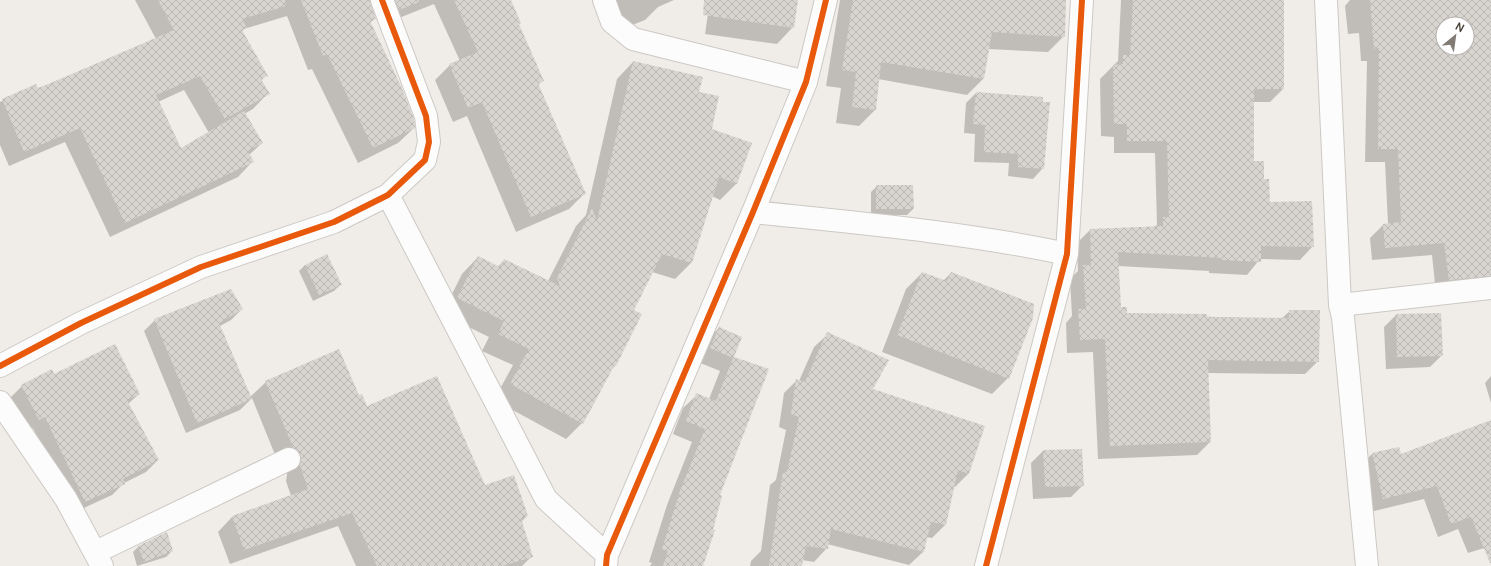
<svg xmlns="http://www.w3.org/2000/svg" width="1491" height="566" font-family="Manrope,sans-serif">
	<defs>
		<pattern id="building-cross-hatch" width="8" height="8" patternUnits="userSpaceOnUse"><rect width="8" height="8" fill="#d8d4cf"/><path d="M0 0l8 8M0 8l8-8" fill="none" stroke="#bbb7b2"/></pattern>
	</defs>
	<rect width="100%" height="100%" fill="#f0ede8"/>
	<path fill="#0003" fill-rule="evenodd" d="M 135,0 L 510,0 L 518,25 L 543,80 L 538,85 L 584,194 L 569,209 L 516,232 L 467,116 L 453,122 L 435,80 L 450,65 L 460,61 L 434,4 L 384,24 L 375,5 L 369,2 L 375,18 L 370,23 L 414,128 L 398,143 L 358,163 L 312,69 L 308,70 L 287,16 L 244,29 L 242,32 L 266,75 L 261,81 L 268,93 L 253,109 L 244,114 L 262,143 L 249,155 L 253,161 L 238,177 L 110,237 L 65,142 L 9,166 L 0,145 L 0,102 L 36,85 L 37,89 L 156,39 ZM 184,90 L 209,133 L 181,149 L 158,102 Z
		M 604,0 L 674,0 L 658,7 L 645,20 L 622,29 Z
		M 710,0 L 797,0 L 793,27 L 777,44 L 705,34 Z
		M 840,0 L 1065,0 L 1064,36 L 1048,52 L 988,49 L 983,79 L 967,95 L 878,79 L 875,110 L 859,126 L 836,123 L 841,88 L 826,86 Z
		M 1121,0 L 1282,0 L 1283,89 L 1270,102 L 1253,102 L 1253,162 L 1263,180 L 1269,203 L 1313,246 L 1300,260 L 1260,259 L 1247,275 L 1209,273 L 1209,271 L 1118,266 L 1120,308 L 1126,314 L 1281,319 L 1290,311 L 1318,361 L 1305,374 L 1207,373 L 1210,442 L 1197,455 L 1098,459 L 1093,352 L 1067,353 L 1066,323 L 1072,316 L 1070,279 L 1078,271 L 1077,243 L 1090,230 L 1154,227 L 1157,225 L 1155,153 L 1114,153 L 1114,137 L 1101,136 L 1100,79 L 1118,61 Z
		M 1350,0 L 1491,0 L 1491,289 L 1436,293 L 1432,255 L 1372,260 L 1370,238 L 1383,225 L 1388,224 L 1385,162 L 1365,162 L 1367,61 L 1361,61 L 1359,33 L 1348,34 L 1345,6 ZM 1443,24 L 1467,24 L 1467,48 L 1443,48 Z
		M 633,62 L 698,93 L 710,129 L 737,183 L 720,200 L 712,196 L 691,263 L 675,279 L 652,272 L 633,311 L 615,366 L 611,370 L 582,423 L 566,439 L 494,400 L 513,365 L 482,351 L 489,337 L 442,314 L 462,274 L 478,257 L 498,267 L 504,260 L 548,281 L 576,226 L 586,215 L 617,79 Z
		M 976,93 L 1043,168 L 1033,179 L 1008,176 L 1009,163 L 974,162 L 975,134 L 964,133 L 966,103 Z
		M 877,186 L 913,209 L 907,215 L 871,215 L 871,192 Z
		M 305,265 L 340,285 L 334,291 L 313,301 L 299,271 Z
		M 922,273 L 943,281 L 951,273 L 1008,378 L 992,394 L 882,352 L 906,289 Z
		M 242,309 L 231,320 L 220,326 L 250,397 L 266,382 L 358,396 L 366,407 L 527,516 L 521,522 L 532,556 L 522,566 L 356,566 L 338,526 L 230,564 L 218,532 L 232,517 L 291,496 L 286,481 L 287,475 L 286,468 L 278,462 L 252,398 L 240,410 L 186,433 L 144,331 L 155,320 Z
		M 1440,314 L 1442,355 L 1430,367 L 1386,369 L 1384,327 L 1396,315 Z
		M 719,328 L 733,357 L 768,370 L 718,495 L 701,566 L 650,566 L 652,563 L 649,562 L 667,505 L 692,442 L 673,434 L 683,408 L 697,395 L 709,399 L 720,371 L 698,362 L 706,341 Z
		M 828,334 L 872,389 L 969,473 L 955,487 L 954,486 L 945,525 L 932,538 L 926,537 L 923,552 L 909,565 L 827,544 L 827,548 L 814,562 L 802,560 L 801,566 L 750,566 L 751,561 L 761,551 L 770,485 L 776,480 L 786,430 L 779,427 L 784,393 L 797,380 L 799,381 L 814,347 Z
		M 53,375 L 139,394 L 128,404 L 158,460 L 146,472 L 124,483 L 112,495 L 73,513 L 33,428 L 27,431 L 10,398 L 22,386 Z
		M 1491,376 L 1491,403 L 1485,383 Z
		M 1491,436 L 1491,546 L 1468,553 L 1458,529 L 1438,537 L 1424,499 L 1370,512 L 1359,467 L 1372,454 L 1400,455 Z
		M 1081,450 L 1083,485 L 1071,497 L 1033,499 L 1031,463 L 1043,451 Z
		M 139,546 L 172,551 L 166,557 L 137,566 L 133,552 Z"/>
	<path fill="url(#building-cross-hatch)" fill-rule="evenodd" d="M 158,0 L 285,0 L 286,6 L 242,19 L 247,28 L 242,30 L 268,76 L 261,79 L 270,94 L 225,119 L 200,76 L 156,95 L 181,148 L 244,111 L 263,143 L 248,151 L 254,162 L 125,223 L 80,128 L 24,152 L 2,99 L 36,84 L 38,88 L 51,83 L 174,30 Z
		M 301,0 L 370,0 L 376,19 L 370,21 L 401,86 L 414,119 L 415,128 L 373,148 L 327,54 L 323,56 Z
		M 395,0 L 419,0 L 419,2 L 399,10 Z
		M 454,0 L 511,0 L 521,23 L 519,24 L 544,81 L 538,83 L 586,194 L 531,217 L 482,102 L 468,108 L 449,64 L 478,52 Z
		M 704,0 L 798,0 L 794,28 L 703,15 Z
		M 853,0 L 1066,0 L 1065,37 L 992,32 L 984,79 L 881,62 L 876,110 L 852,107 L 856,72 L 842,70 Z
		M 1133,0 L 1284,0 L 1284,89 L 1254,89 L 1254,161 L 1264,161 L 1264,179 L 1269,179 L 1270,202 L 1312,201 L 1314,247 L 1261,246 L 1261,262 L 1222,260 L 1222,258 L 1118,252 L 1121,307 L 1127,307 L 1127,313 L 1207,314 L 1207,317 L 1289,318 L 1289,310 L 1320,310 L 1319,362 L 1208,360 L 1211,442 L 1110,446 L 1105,339 L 1080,340 L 1078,309 L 1086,309 L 1083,265 L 1091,265 L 1090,229 L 1163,226 L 1163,217 L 1169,217 L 1167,141 L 1127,141 L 1127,124 L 1114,124 L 1113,65 L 1123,64 L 1123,55 L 1130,55 Z
		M 1370,0 L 1491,0 L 1491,276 L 1449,280 L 1444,243 L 1385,248 L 1383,224 L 1401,222 L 1398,149 L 1378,149 L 1379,48 L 1374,49 ZM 1443,24 L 1467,24 L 1467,48 L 1443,48 Z
		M 633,61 L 703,77 L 699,92 L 719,96 L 712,129 L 752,143 L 737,184 L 719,177 L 692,263 L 662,254 L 634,310 L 642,314 L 616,366 L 614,366 L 583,424 L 510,384 L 529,349 L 498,334 L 504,321 L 457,298 L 478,256 L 500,267 L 504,259 L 560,286 L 557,278 L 592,208 L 597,221 Z
		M 976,92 L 1043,97 L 1043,102 L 1050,102 L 1044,169 L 1018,167 L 1018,154 L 984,152 L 985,125 L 973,124 Z
		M 876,185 L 913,185 L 914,209 L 876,209 Z
		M 327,254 L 342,285 L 319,295 L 305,265 Z
		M 922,272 L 947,281 L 951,272 L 1034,304 L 1033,318 L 1009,379 L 897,335 Z
		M 231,289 L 243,309 L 219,323 L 252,399 L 197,423 L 154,319 Z
		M 1441,313 L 1443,356 L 1397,357 L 1396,314 Z
		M 719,327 L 742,337 L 734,357 L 769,369 L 720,495 L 722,496 L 713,530 L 715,530 L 703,566 L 663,566 L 668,551 L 662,549 L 680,491 L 705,429 L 686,421 L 696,393 L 716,401 L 733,358 L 710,348 Z
		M 827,332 L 889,360 L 873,389 L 985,426 L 969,474 L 958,470 L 946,525 L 931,522 L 924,552 L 831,529 L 828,549 L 806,546 L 802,566 L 769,566 L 783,471 L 787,472 L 799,417 L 791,414 L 796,379 L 805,382 Z
		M 115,344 L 140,394 L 127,400 L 159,460 L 123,479 L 125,484 L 85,502 L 45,417 L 39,420 L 21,385 L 52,369 L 54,374 Z
		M 339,349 L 359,395 L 362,394 L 367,406 L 437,376 L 485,485 L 514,475 L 528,516 L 521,518 L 533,557 L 502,566 L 377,566 L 352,513 L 244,550 L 232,516 L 308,489 L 300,466 L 301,460 L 300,454 L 293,447 L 265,381 Z
		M 1491,420 L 1491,563 L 1490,563 L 1471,517 L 1451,524 L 1437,486 L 1383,499 L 1372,453 L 1399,447 L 1401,454 Z
		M 1082,449 L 1084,486 L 1045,487 L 1043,450 Z
		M 167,532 L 173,551 L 144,562 L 138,546 Z"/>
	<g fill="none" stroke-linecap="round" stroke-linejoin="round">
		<defs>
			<path id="minor" d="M 604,0 L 612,22 L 633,39 L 806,82
				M 1326,0 L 1340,305 L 1343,317 L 1367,566
				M 388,195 L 546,499 L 607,555
				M 753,212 C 858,223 964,232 1067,254
				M 1340,305 L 1491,288
				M 0,366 L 81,323 L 201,267 L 334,222 L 388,195 L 425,160 L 429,142 L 426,116 L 382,0
				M 0,402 L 66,499 L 102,566
				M 96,552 L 289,459
				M 606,566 L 607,555 L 753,212 L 806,82 L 826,0
				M 986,566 L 1067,254 L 1082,0"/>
		</defs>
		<use href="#minor" stroke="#ccc9c4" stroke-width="24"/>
		<use href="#minor" stroke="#fdfcfc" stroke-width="22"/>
		<defs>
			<path id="cycleway" d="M 0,366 L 81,323 L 201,267 L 334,222 L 388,195 L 425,160 L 429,142 L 426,116 L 382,0
				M 606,566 L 607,555 L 753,212 L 806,82 L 826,0
				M 986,566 L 1067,254 L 1082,0"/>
		</defs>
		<use href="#cycleway" stroke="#fff" stroke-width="8"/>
		<use href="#cycleway" stroke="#e8590c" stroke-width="6"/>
	</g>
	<g transform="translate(1455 36) rotate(29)"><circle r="19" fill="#ffffff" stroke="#b5b2ae"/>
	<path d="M0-3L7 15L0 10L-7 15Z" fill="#827b73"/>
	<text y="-6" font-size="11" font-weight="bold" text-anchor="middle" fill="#463e34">N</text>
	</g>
</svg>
